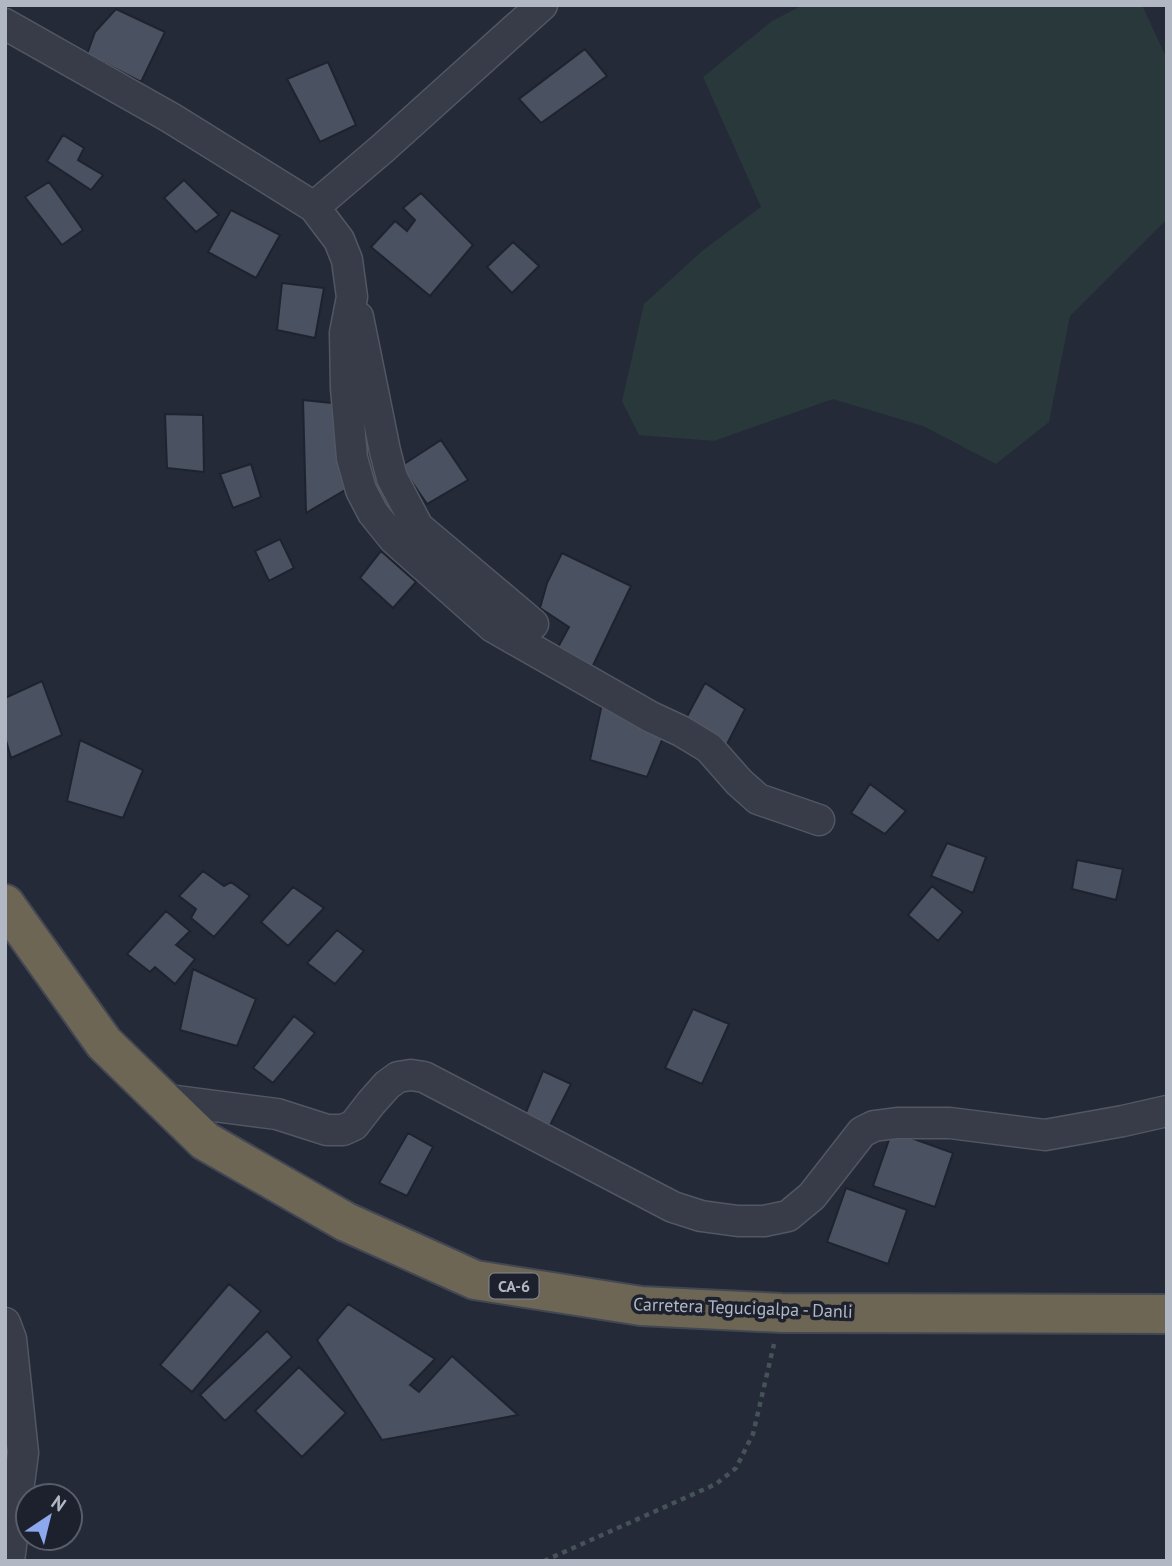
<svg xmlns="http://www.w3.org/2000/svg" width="1172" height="1566" font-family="'PT Sans',sans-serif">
	<rect width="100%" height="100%" fill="#242a37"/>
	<path fill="#28383b" d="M 803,5 L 1142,5 L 1167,59 L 1166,220 L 1070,316 L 1049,422 L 996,464 L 923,426 L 833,399 L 714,441 L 639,435 L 622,401 L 644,304 L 702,251 L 761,207 L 703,77 L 772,21 Z"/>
	<path fill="#4a5161" stroke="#1e232f" stroke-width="2" d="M 116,9 L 165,32 L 141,82 L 87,54 L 95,32 Z
		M 585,49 L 607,76 L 541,123 L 519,99 Z
		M 328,62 L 356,125 L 320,142 L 287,79 Z
		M 63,135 L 84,148 L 78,160 L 103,175 L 91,190 L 47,161 Z
		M 184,180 L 219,215 L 196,232 L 164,198 Z
		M 49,182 L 83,230 L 62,245 L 25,197 Z
		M 421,193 L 473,245 L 430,296 L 371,247 L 395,221 L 407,231 L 415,220 L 403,208 Z
		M 231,210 L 280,235 L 256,278 L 208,252 Z
		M 513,242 L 539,266 L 512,293 L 487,267 Z
		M 282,283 L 324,288 L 315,338 L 277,330 Z
		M 303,400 L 341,404 L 345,490 L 306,513 Z
		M 165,414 L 203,415 L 204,472 L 167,468 Z
		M 441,440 L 468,480 L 427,504 L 401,466 Z
		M 251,464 L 261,497 L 233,508 L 220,474 Z
		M 280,539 L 294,568 L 269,581 L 255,551 Z
		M 381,551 L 416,582 L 393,608 L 360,578 Z
		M 562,553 L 631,586 L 587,678 L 552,658 L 569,627 L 540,608 L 547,583 Z
		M 42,681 L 62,735 L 11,758 L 5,737 L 5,698 Z
		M 705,683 L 745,709 L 726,746 L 684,722 Z
		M 603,699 L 666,730 L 647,777 L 590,760 Z
		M 80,740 L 143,770 L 123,818 L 67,801 Z
		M 870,784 L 906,811 L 885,834 L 851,813 Z
		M 947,843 L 986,857 L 973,893 L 931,876 Z
		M 1077,860 L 1123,869 L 1116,900 L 1072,889 Z
		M 203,871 L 224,886 L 231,882 L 250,896 L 214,937 L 191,918 L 196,909 L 179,896 Z
		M 932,886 L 963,912 L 938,941 L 908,915 Z
		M 293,887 L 324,908 L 288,946 L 261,922 Z
		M 166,911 L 190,931 L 176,945 L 195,959 L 175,984 L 155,967 L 150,972 L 127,954 Z
		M 337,930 L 364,951 L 335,984 L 307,963 Z
		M 193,969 L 256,999 L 237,1046 L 180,1030 Z
		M 693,1009 L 729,1024 L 702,1084 L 665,1068 Z
		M 294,1016 L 315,1033 L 273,1083 L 253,1068 Z
		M 543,1071 L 571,1084 L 546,1133 L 522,1122 Z
		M 892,1131 L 953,1153 L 935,1207 L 873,1186 Z
		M 408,1133 L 433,1147 L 407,1196 L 379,1183 Z
		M 846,1188 L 907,1210 L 888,1264 L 827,1242 Z
		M 229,1284 L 261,1311 L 192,1392 L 160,1365 Z
		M 348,1304 L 435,1359 L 410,1385 L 419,1392 L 452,1356 L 518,1415 L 382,1440 L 317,1340 Z
		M 267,1331 L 292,1357 L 225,1421 L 200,1395 Z
		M 299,1367 L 346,1413 L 302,1457 L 255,1411 Z"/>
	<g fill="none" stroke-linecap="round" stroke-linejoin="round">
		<defs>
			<path id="street" d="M 5,24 L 171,118 L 314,207 L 339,240 L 347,260 L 352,297 L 345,333 L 346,388 L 352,458 L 361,490 L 373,513 L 394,539 L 493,627 L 651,717 L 681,731 L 709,748 L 739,782 L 758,799 L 819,820
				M 314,207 L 382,149 L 542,5
				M 358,317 L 385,451 L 392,478 L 418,527 L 533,624
				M 161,1099 L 277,1114 L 327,1130 L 343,1130 L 354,1125 L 371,1103 L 387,1085 L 398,1077 L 411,1075 L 424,1077 L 673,1207 L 701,1216 L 738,1221 L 764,1221 L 788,1216 L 812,1196 L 862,1132 L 874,1126 L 897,1123 L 950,1123 L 1045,1135 L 1123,1121 L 1167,1111
				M 5,1323 L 11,1339 L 23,1453 L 9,1561"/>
			<path id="highway" d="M 5,904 L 104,1043 L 205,1141 L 346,1222 L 475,1280 L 641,1306 L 782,1313 L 1167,1314"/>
		</defs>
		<use href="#street" stroke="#525763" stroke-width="33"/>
		<use href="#highway" stroke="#424753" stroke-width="42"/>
		<path stroke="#455358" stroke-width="4.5" stroke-dasharray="5 5" stroke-linecap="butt" d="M 544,1561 L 716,1484 L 736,1468 L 753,1434 L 774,1344"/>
		<use href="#street" stroke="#373c48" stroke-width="30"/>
		<use href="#highway" stroke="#6d6655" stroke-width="38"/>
	</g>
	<g text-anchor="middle" stroke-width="7" stroke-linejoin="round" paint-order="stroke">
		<rect fill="#1c212d" stroke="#858a97" stroke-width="2" x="489.5" y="1273.5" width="49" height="25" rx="5"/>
		<g font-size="16" font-weight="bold" fill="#b2b7c4">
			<text x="514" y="1292">CA-6</text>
		</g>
		<g font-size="18" fill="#b2b7c4" stroke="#1c212d">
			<text transform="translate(743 1308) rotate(2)" y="6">Carretera Tegucigalpa - Danli</text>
		</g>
	</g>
	<rect width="1172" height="1566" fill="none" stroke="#b2b7c4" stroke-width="14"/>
	<g transform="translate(49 1517) rotate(35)"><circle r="33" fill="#1c212d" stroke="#585d69" stroke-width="2"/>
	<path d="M0-5L12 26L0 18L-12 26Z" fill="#8ea8ed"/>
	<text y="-10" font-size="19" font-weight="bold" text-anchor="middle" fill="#b2b7c4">N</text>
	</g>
</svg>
